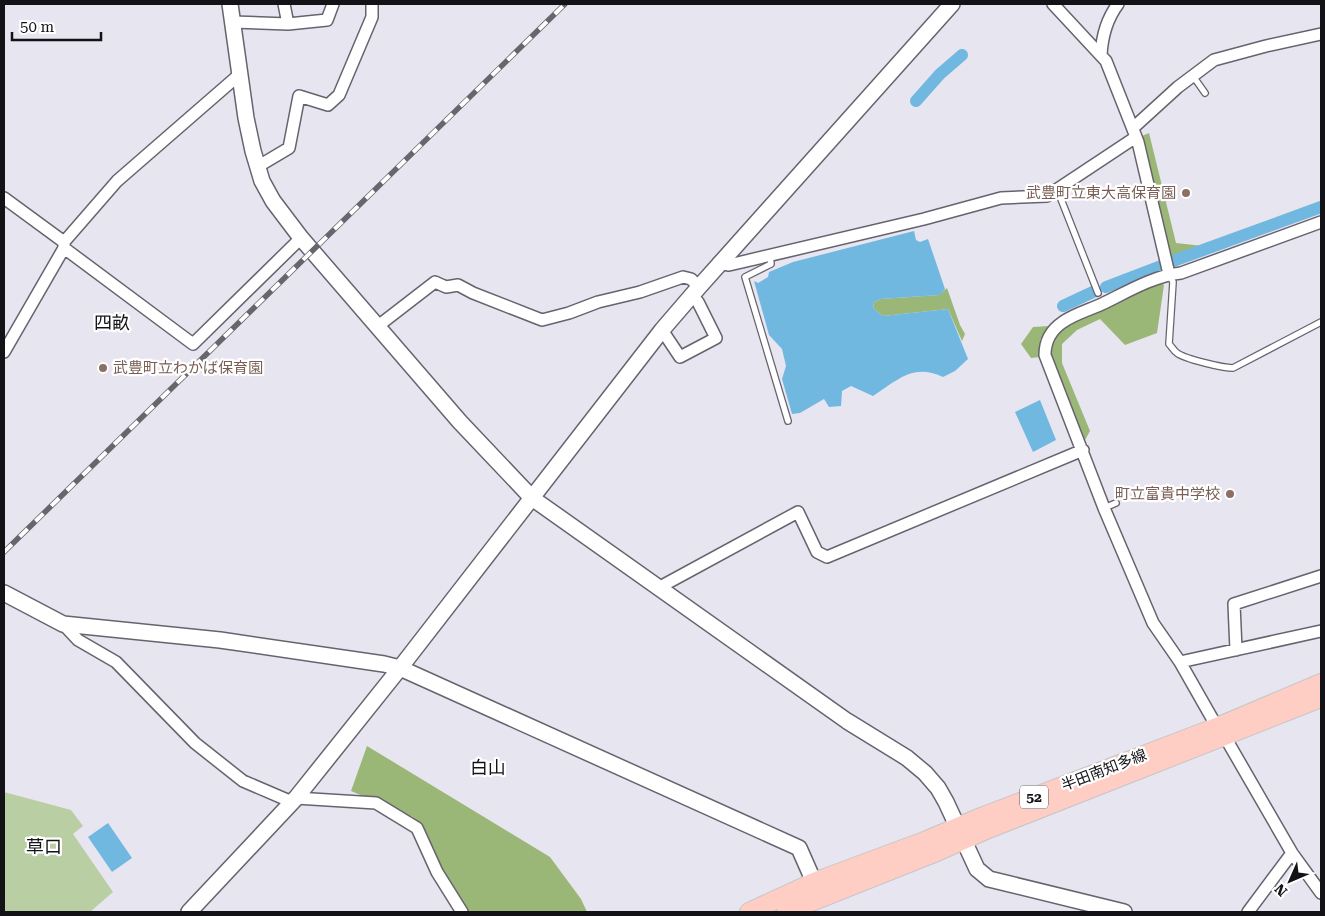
<svg xmlns="http://www.w3.org/2000/svg" width="1325" height="916" font-family="'Roboto Serif','Noto Sans JP',serif">
	<rect width="100%" height="100%" fill="#e7e5f0"/>
	<path fill="#bacea4" d="M 4,792 L 71,810 L 83,826 L 73,834 L 113,892 L 90,912 L 4,912 Z"/>
	<path fill="#9ab777" d="M 1149,133 L 1176,243 L 1203,246 L 1170,258 L 1142,136 Z
		M 1160,282 L 1164,285 L 1157,333 L 1125,345 L 1100,319 L 1077,330 L 1062,344 L 1062,363 L 1090,431 L 1084,442 L 1050,351 C 1055,335 1060,330 1074,321 Z
		M 947,288 L 960,325 L 965,334 L 962,341 L 948,309 L 883,316 L 874,309 L 873,303 L 880,299 L 939,295 Z
		M 1049,326 L 1040,340 L 1040,357 L 1031,358 L 1021,344 L 1033,327 Z
		M 367,746 L 550,857 L 581,899 L 587,912 L 467,912 L 413,817 L 351,791 Z"/>
	<path fill="#71b8e1" d="M 914,231 L 916,240 L 920,242 L 928,239 L 945,289 L 940,295 L 880,299 L 873,303 L 874,309 L 883,316 L 948,309 L 968,359 L 955,371 L 943,377 C 913,363 898,380 873,396 L 851,386 L 842,391 L 841,406 L 829,407 L 824,399 L 800,413 L 792,414 L 782,379 L 786,366 L 782,349 L 769,335 L 754,281 L 758,283 L 768,277 L 769,272 L 793,262 Z
		M 1040,400 L 1056,440 L 1033,452 L 1015,412 Z
		M 108,823 L 132,858 L 112,872 L 88,837 Z"/>
	<g fill="none" stroke-linecap="round" stroke-linejoin="round">
		<path stroke="#71b8e1" stroke-width="12" d="M 916,101 L 940,74 L 962,55
			M 1173,261 L 1321,207
			M 1106,287 L 1161,266
			M 1063,306 L 1095,291"/>
		<defs>
			<path id="lane" d="M 1193,76 L 1205,93
				M 1057,189 L 1098,293
				M 770,255 L 771,264 L 745,277 L 788,421
				M 1169,274 L 1173,282 L 1169,344 C 1172,347 1174,351 1177,353 C 1185,359 1223,368 1233,368 L 1321,322
				M 1104,508 L 1116,503"/>
			<path id="street" d="M 284,4 L 288,24
				M 1053,4 L 1106,61 L 1138,142 L 1169,274
				M 232,22 L 288,24 L 327,20 L 333,4
				M 1101,55 C 1102,36 1106,20 1118,4
				M 1133,128 L 1178,87 L 1214,60 L 1266,46 L 1321,34
				M 257,167 L 289,148 L 299,96 L 328,105 L 339,95 L 372,17 L 372,4
				M 4,198 L 64,242
				M 64,248 L 193,344 L 301,238
				M 718,263 L 729,265 L 924,219 L 1001,198 L 1047,196 L 1136,137
				M 378,326 L 435,282 L 446,287 L 458,285 L 473,293 L 542,320 L 569,313 L 598,302 L 640,292 L 683,277 L 691,279 L 699,287
				M 662,330 L 680,357 L 716,338 L 698,302 L 691,296
				M 4,352 L 64,248 L 64,242 L 117,181 L 240,74
				M 660,587 L 798,512 L 817,552 L 827,557 L 1083,450
				M 63,624 L 78,640 L 116,662 L 195,743 L 243,781 L 292,802
				M 1236,650 L 1234,604 L 1321,576
				M 1180,662 L 1321,631
				M 1217,727 L 1180,662 L 1153,623 L 1104,508 L 1045,355 C 1045,341 1051,330 1063,322 C 1074,314 1089,310 1102,304 C 1127,292 1153,276 1181,273 L 1321,222
				M 1225,737 L 1292,853 L 1321,893
				M 296,798 L 376,803 L 417,828 L 437,872 L 462,912
				M 1248,912 L 1292,853"/>
			<path id="secondary" d="M 230,4 L 246,118 L 253,151 L 262,181 L 273,201 L 301,238 L 460,422 L 532,498 L 847,721 L 907,758 L 925,773 L 938,788 L 946,802 L 977,869 L 989,879 L 1124,912
				M 4,593 L 63,624 L 220,640 L 384,664 L 400,668 L 799,848 L 814,882
				M 189,912 L 296,798 L 400,668 L 662,330 L 699,287 L 952,4"/>
			<path id="primary" d="M 749,912 L 814,882 L 927,840 L 981,817 L 1217,727 L 1321,683
				M 786,912 L 932,854 L 986,830 L 1321,698"/>
		</defs>
		<use href="#lane" stroke="#66636d" stroke-width="8"/>
		<use href="#street" stroke="#66636d" stroke-width="14"/>
		<use href="#secondary" stroke="#66636d" stroke-width="18"/>
		<use href="#primary" stroke="#c6c6c7" stroke-width="20"/>
		<use href="#lane" stroke="#fff" stroke-width="5.5"/>
		<use href="#street" stroke="#fff" stroke-width="11"/>
		<use href="#secondary" stroke="#fff" stroke-width="15"/>
		<use href="#primary" stroke="#fecdc4" stroke-width="18"/>
		<defs>
			<path id="rail" d="M 4,552 L 565,4"/>
		</defs>
		<use href="#rail" stroke="#68666d" stroke-width="5.5"/>
		<use href="#rail" stroke="#fff" stroke-width="4" stroke-dasharray="11" stroke-linecap="butt"/>
	</g>
	<g fill="#8d6e63" stroke="#fff" stroke-width="2">
		<circle cx="1186" cy="193" r="5"/>
		<circle cx="103" cy="368" r="5"/>
		<circle cx="1230" cy="494" r="5"/>
	</g>
	<g text-anchor="middle" stroke-width="4.5" stroke-linejoin="round" paint-order="stroke">
		<rect fill="#fff" stroke="#5a595c" stroke-width="1" x="1020" y="785.5" width="28" height="23" rx="4"/>
		<g font-size="14" font-weight="bold" fill="#131216">
			<text x="1034" y="802">52</text>
		</g>
		<g font-size="15" fill="#785e54" stroke="#fff" text-anchor="end">
			<text x="1176" y="198">武豊町立東大高保育園</text>
			<text x="113" y="373" text-anchor="start">武豊町立わかば保育園</text>
			<text x="1220" y="499">町立富貴中学校</text>
		</g>
		<g font-size="15" fill="#131216" stroke="#fff">
			<text transform="translate(1104 770) rotate(-21)" y="5">半田南知多線</text>
		</g>
		<g font-size="18" fill="#131216" stroke="#fff">
			<text x="112" y="329">四畝</text>
			<text x="488" y="774">白山</text>
			<text x="44" y="853">草口</text>
		</g>
	</g>
	<rect width="1325" height="916" fill="none" stroke="#131216" stroke-width="10"/>
	<g transform="translate(1290 881) rotate(225)" stroke="#ffffff" stroke-width="4" paint-order="stroke">
	<path d="M0-4L9 19L0 12L-9 19Z" fill="#131216"/>
	<text y="-8" font-size="14" font-weight="bold" text-anchor="middle" fill="#131216">N</text>
	</g>
	<path d="M12 32v8h89v-8" fill="none" stroke="#131216" stroke-width="2.5"/>
	<text x="20" y="32" font-size="15" fill="#131216" stroke="#ffffff" stroke-width="4" paint-order="stroke">50 m</text>
</svg>
